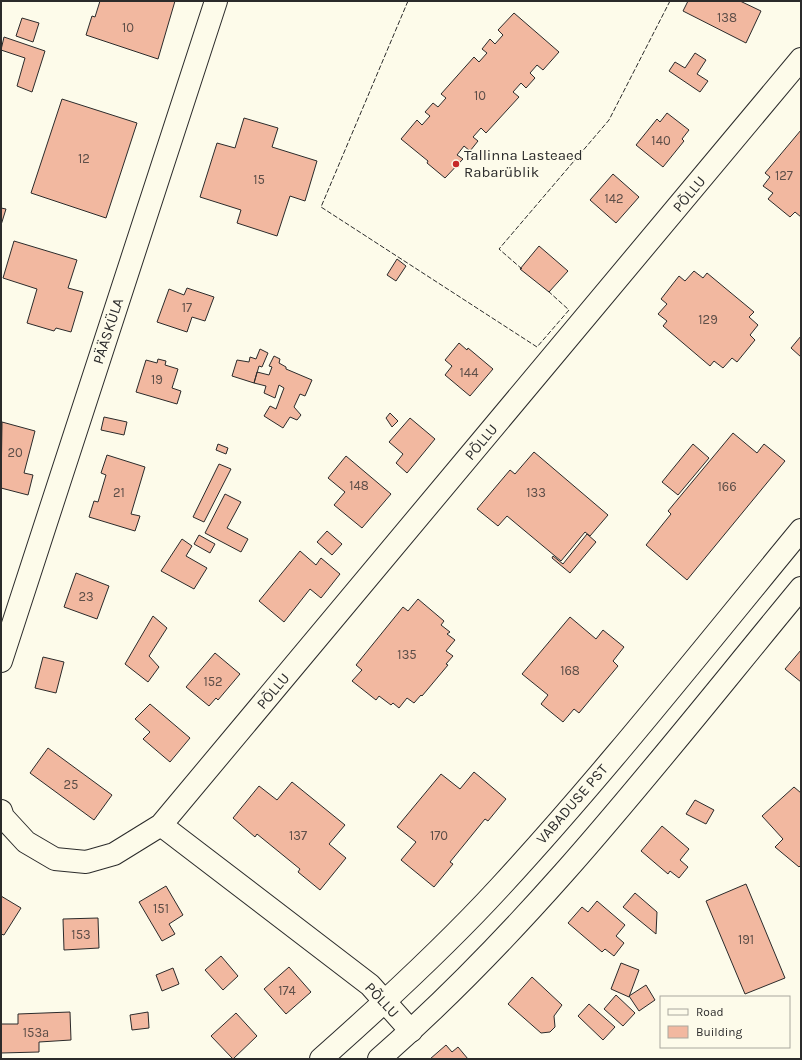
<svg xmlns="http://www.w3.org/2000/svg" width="802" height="1060" font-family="Karla,sans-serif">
	<rect width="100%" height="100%" fill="#fdfbea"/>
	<path fill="#f2b8a0" stroke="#2b2b2b" d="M 100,1 L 175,1 L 158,59 L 86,35 L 92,16 L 95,17 Z
		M 688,1 L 740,1 L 761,11 L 746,43 L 683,11 Z
		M 514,13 L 559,52 L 543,70 L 537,65 L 530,73 L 535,78 L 526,88 L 521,83 L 513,92 L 519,97 L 486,133 L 481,128 L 473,137 L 478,141 L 470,151 L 464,146 L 457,155 L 463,159 L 445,178 L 427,163 L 428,161 L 401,139 L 417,120 L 422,125 L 430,116 L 425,112 L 433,103 L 438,107 L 446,98 L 441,94 L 474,57 L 479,62 L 487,53 L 482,49 L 490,39 L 495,44 L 503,35 L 498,30 Z
		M 22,18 L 39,23 L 33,42 L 16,36 Z
		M 4,37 L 45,51 L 32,92 L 17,86 L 25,58 L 1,50 Z
		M 695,53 L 706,60 L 697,74 L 708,81 L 700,92 L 669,71 L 675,62 L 685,68 Z
		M 62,99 L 137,123 L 106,218 L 31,193 Z
		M 667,113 L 689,130 L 682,139 L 684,141 L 663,167 L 636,145 L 657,119 L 660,122 Z
		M 244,118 L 278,128 L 272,147 L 317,161 L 305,201 L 290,196 L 277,236 L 237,223 L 241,210 L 200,197 L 217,143 L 235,148 Z
		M 801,130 L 801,217 L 795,212 L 790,217 L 768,199 L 773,193 L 763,186 L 770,177 L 765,173 Z
		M 613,174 L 639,197 L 616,223 L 590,200 Z
		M 1,208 L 6,209 L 1,225 Z
		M 14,241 L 77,260 L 68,288 L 83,292 L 71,332 L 56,328 L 54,331 L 27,323 L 37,289 L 3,278 Z
		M 539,246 L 568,271 L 549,292 L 520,269 Z
		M 397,259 L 406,266 L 396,281 L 387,275 Z
		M 694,271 L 703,278 L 707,273 L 754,312 L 749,317 L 758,325 L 750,335 L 755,340 L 737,362 L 732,358 L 723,368 L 714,361 L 710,366 L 663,326 L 667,321 L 658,314 L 667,304 L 661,299 L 679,276 L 685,281 Z
		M 187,288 L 214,297 L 205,321 L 192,317 L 187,332 L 157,322 L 169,289 L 184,295 Z
		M 801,336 L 801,357 L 791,348 Z
		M 459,343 L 467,350 L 468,348 L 493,369 L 470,396 L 445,375 L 452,366 L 445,360 Z
		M 260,349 L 268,353 L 262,367 L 259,366 L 254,383 L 232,376 L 237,360 L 249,362 L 250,357 L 256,359 Z
		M 274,356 L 280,359 L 279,363 L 286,367 L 286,369 L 312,380 L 305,396 L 300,394 L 294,407 L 301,415 L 297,420 L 290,417 L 283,428 L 264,416 L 270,406 L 276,409 L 284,388 L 279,385 L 275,398 L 264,393 L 266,386 L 254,383 L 257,372 L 269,375 L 272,367 L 269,366 Z
		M 158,359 L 166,361 L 165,365 L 178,369 L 172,388 L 181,391 L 177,404 L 136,392 L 146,360 L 157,363 Z
		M 390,413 L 398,421 L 392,427 L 386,418 Z
		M 104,417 L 127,422 L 124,435 L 101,430 Z
		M 410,418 L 435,439 L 407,473 L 396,463 L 403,454 L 389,442 Z
		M 2,422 L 35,431 L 24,473 L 33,475 L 28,495 L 1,488 Z
		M 733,433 L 757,453 L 764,444 L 785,461 L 687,580 L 646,545 L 671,514 L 668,511 Z
		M 218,444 L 228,448 L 226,454 L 216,450 Z
		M 693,444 L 709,458 L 678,495 L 662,482 Z
		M 534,452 L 608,515 L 590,536 L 585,532 L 561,561 L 507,516 L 498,526 L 477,509 L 510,470 L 515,474 Z
		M 107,455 L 145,467 L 131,514 L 140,516 L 135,531 L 89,517 L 94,501 L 98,502 L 106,475 L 101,473 Z
		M 346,456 L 391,494 L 362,528 L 334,505 L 345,492 L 328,478 Z
		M 219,464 L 231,469 L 204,522 L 193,517 Z
		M 225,494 L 241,502 L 227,528 L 248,539 L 241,552 L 205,533 Z
		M 327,531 L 342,544 L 332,555 L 317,542 Z
		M 587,534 L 596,542 L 570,573 L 552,558 L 553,556 L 563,564 Z
		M 199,535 L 215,544 L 210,553 L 194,544 Z
		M 182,539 L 192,546 L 186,556 L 207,568 L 194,589 L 161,571 Z
		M 300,551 L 316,565 L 321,558 L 340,574 L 321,598 L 310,589 L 284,622 L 259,601 Z
		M 76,573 L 109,586 L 97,619 L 64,607 Z
		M 418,599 L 444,621 L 441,625 L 450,632 L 447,634 L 455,640 L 446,651 L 453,656 L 446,664 L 448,665 L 422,696 L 421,695 L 414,703 L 407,698 L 399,708 L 393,703 L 391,705 L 379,696 L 376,700 L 352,681 L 362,670 L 356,665 L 403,607 L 408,611 Z
		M 153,616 L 167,628 L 149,656 L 159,667 L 148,682 L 125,664 Z
		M 570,617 L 596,639 L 603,630 L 624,647 L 613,661 L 618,666 L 579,713 L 574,709 L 563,722 L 541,704 L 548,695 L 522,674 Z
		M 801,650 L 801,682 L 785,669 Z
		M 215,653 L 240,674 L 218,700 L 216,698 L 209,706 L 186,687 Z
		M 43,657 L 64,662 L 56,693 L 35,688 Z
		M 150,704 L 190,738 L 170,762 L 143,739 L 150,732 L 135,719 Z
		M 48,748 L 112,795 L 94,820 L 30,773 Z
		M 474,772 L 506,799 L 488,821 L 485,819 L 450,862 L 453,864 L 434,887 L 401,860 L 416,842 L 397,827 L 441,774 L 460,789 Z
		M 292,782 L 345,825 L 329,844 L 346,858 L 320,890 L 298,872 L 300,869 L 257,834 L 255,837 L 233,818 L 259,786 L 277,800 Z
		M 794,787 L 801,793 L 801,865 L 799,867 L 775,847 L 783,839 L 762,816 Z
		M 695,800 L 714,810 L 706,824 L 686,814 Z
		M 662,826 L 689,849 L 680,860 L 688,867 L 679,878 L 670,871 L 668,874 L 641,851 Z
		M 746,884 L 785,978 L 745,994 L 706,901 Z
		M 166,886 L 183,915 L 169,924 L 175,934 L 162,941 L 139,902 Z
		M 635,893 L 657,912 L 656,934 L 623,907 Z
		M 1,896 L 21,908 L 4,935 L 1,934 Z
		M 597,901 L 625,925 L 616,936 L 624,943 L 614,956 L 605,949 L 602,952 L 568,923 L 582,907 L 588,912 Z
		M 98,918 L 99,948 L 64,950 L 63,919 Z
		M 221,956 L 238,976 L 223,990 L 205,970 Z
		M 621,963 L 639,970 L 629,997 L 611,989 Z
		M 289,967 L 311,992 L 286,1014 L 264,989 Z
		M 173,968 L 179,984 L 162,991 L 156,975 Z
		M 532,977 L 562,1005 L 554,1016 L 555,1027 L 550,1032 L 541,1033 L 508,1004 Z
		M 646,985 L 655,1000 L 639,1011 L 629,996 Z
		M 616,995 L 635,1013 L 623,1026 L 604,1009 Z
		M 589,1004 L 615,1027 L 603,1040 L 578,1016 Z
		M 70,1012 L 71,1040 L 39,1042 L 39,1052 L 1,1053 L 1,1024 L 18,1024 L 18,1014 Z
		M 148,1012 L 149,1028 L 132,1030 L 130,1015 Z
		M 236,1013 L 257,1036 L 233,1059 L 211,1036 Z
		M 446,1045 L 452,1052 L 458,1047 L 468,1059 L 430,1059 Z"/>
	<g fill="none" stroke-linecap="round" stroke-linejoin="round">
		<defs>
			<path id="minor" d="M 1,661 L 216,1
				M 1,811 L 3,817 L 26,842 L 55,859 L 86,862 L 114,854 L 161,825 L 801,59
				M 161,825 L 370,985 L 411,1031"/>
			<path id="highway" d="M 321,1059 C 383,1004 444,948 500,887 C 605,773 702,650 801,530
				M 379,1059 C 538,920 667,750 801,588"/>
		</defs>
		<use href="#minor" stroke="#2b2b2b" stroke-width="24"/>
		<use href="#highway" stroke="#2b2b2b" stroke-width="24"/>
		<use href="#minor" stroke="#fdfbea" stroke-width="22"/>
		<use href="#highway" stroke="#fdfbea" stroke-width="22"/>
		<path stroke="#2b2b2b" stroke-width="1" stroke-dasharray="5 2" stroke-linecap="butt" d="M 408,1 L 321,207 L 537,347 L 569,310 L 548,291
			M 522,269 L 499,249 L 609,120 L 670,1"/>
	</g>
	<circle fill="#c62828" stroke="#fdfbea" stroke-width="1.5" cx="456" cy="164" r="4"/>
	<g text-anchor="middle" stroke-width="3" stroke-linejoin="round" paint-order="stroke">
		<g font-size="13" fill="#5d4e48">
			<text x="727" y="22">138</text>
			<text x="128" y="32">10</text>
			<text x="480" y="100">10</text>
			<text x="661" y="145">140</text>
			<text x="84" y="163">12</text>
			<text x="784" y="180">127</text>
			<text x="259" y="184">15</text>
			<text x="614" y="203">142</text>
			<text x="187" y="312">17</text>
			<text x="708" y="324">129</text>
			<text x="469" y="377">144</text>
			<text x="157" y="384">19</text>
			<text x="15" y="457">20</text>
			<text x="359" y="490">148</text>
			<text x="727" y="491">166</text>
			<text x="119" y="497">21</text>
			<text x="536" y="497">133</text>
			<text x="86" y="601">23</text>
			<text x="407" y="659">135</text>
			<text x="570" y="675">168</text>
			<text x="213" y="686">152</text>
			<text x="71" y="789">25</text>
			<text x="298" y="840">137</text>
			<text x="439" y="840">170</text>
			<text x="161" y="913">151</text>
			<text x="81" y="939">153</text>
			<text x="746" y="944">191</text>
			<text x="287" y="995">174</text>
			<text x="36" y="1037">153a</text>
		</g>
		<g font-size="15" fill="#2b2b2b" stroke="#fdfbea" text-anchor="start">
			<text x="464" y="160">Tallinna Lasteaed<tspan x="464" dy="17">Rabarüblik</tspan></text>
		</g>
		<g font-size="15" fill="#2b2b2b" stroke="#fdfbea">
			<text transform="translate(689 194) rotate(-50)" y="5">PÕLLU</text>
			<text transform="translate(108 331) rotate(-72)" y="5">PÄÄSKÜLA</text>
			<text transform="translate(481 442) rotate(-50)" y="5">PÕLLU</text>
			<text transform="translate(273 691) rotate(-50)" y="5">PÕLLU</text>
			<text transform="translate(572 804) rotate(-49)" y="5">VABADUSE PST</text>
			<text transform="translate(382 1000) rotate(47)" y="5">PÕLLU</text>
		</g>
	</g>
	<rect width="802" height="1060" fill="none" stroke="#2b2b2b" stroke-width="4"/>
	<rect x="660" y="996" width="130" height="52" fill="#fdfbea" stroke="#a9a89e"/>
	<rect x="668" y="1009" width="20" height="6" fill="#fdfbea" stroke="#a9a89e"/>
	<text x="696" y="1016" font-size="12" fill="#2b2b2b">Road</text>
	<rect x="668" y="1026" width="20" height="12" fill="#f2b8a0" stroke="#a9a89e"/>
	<text x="696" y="1036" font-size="12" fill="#2b2b2b">Building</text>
</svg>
